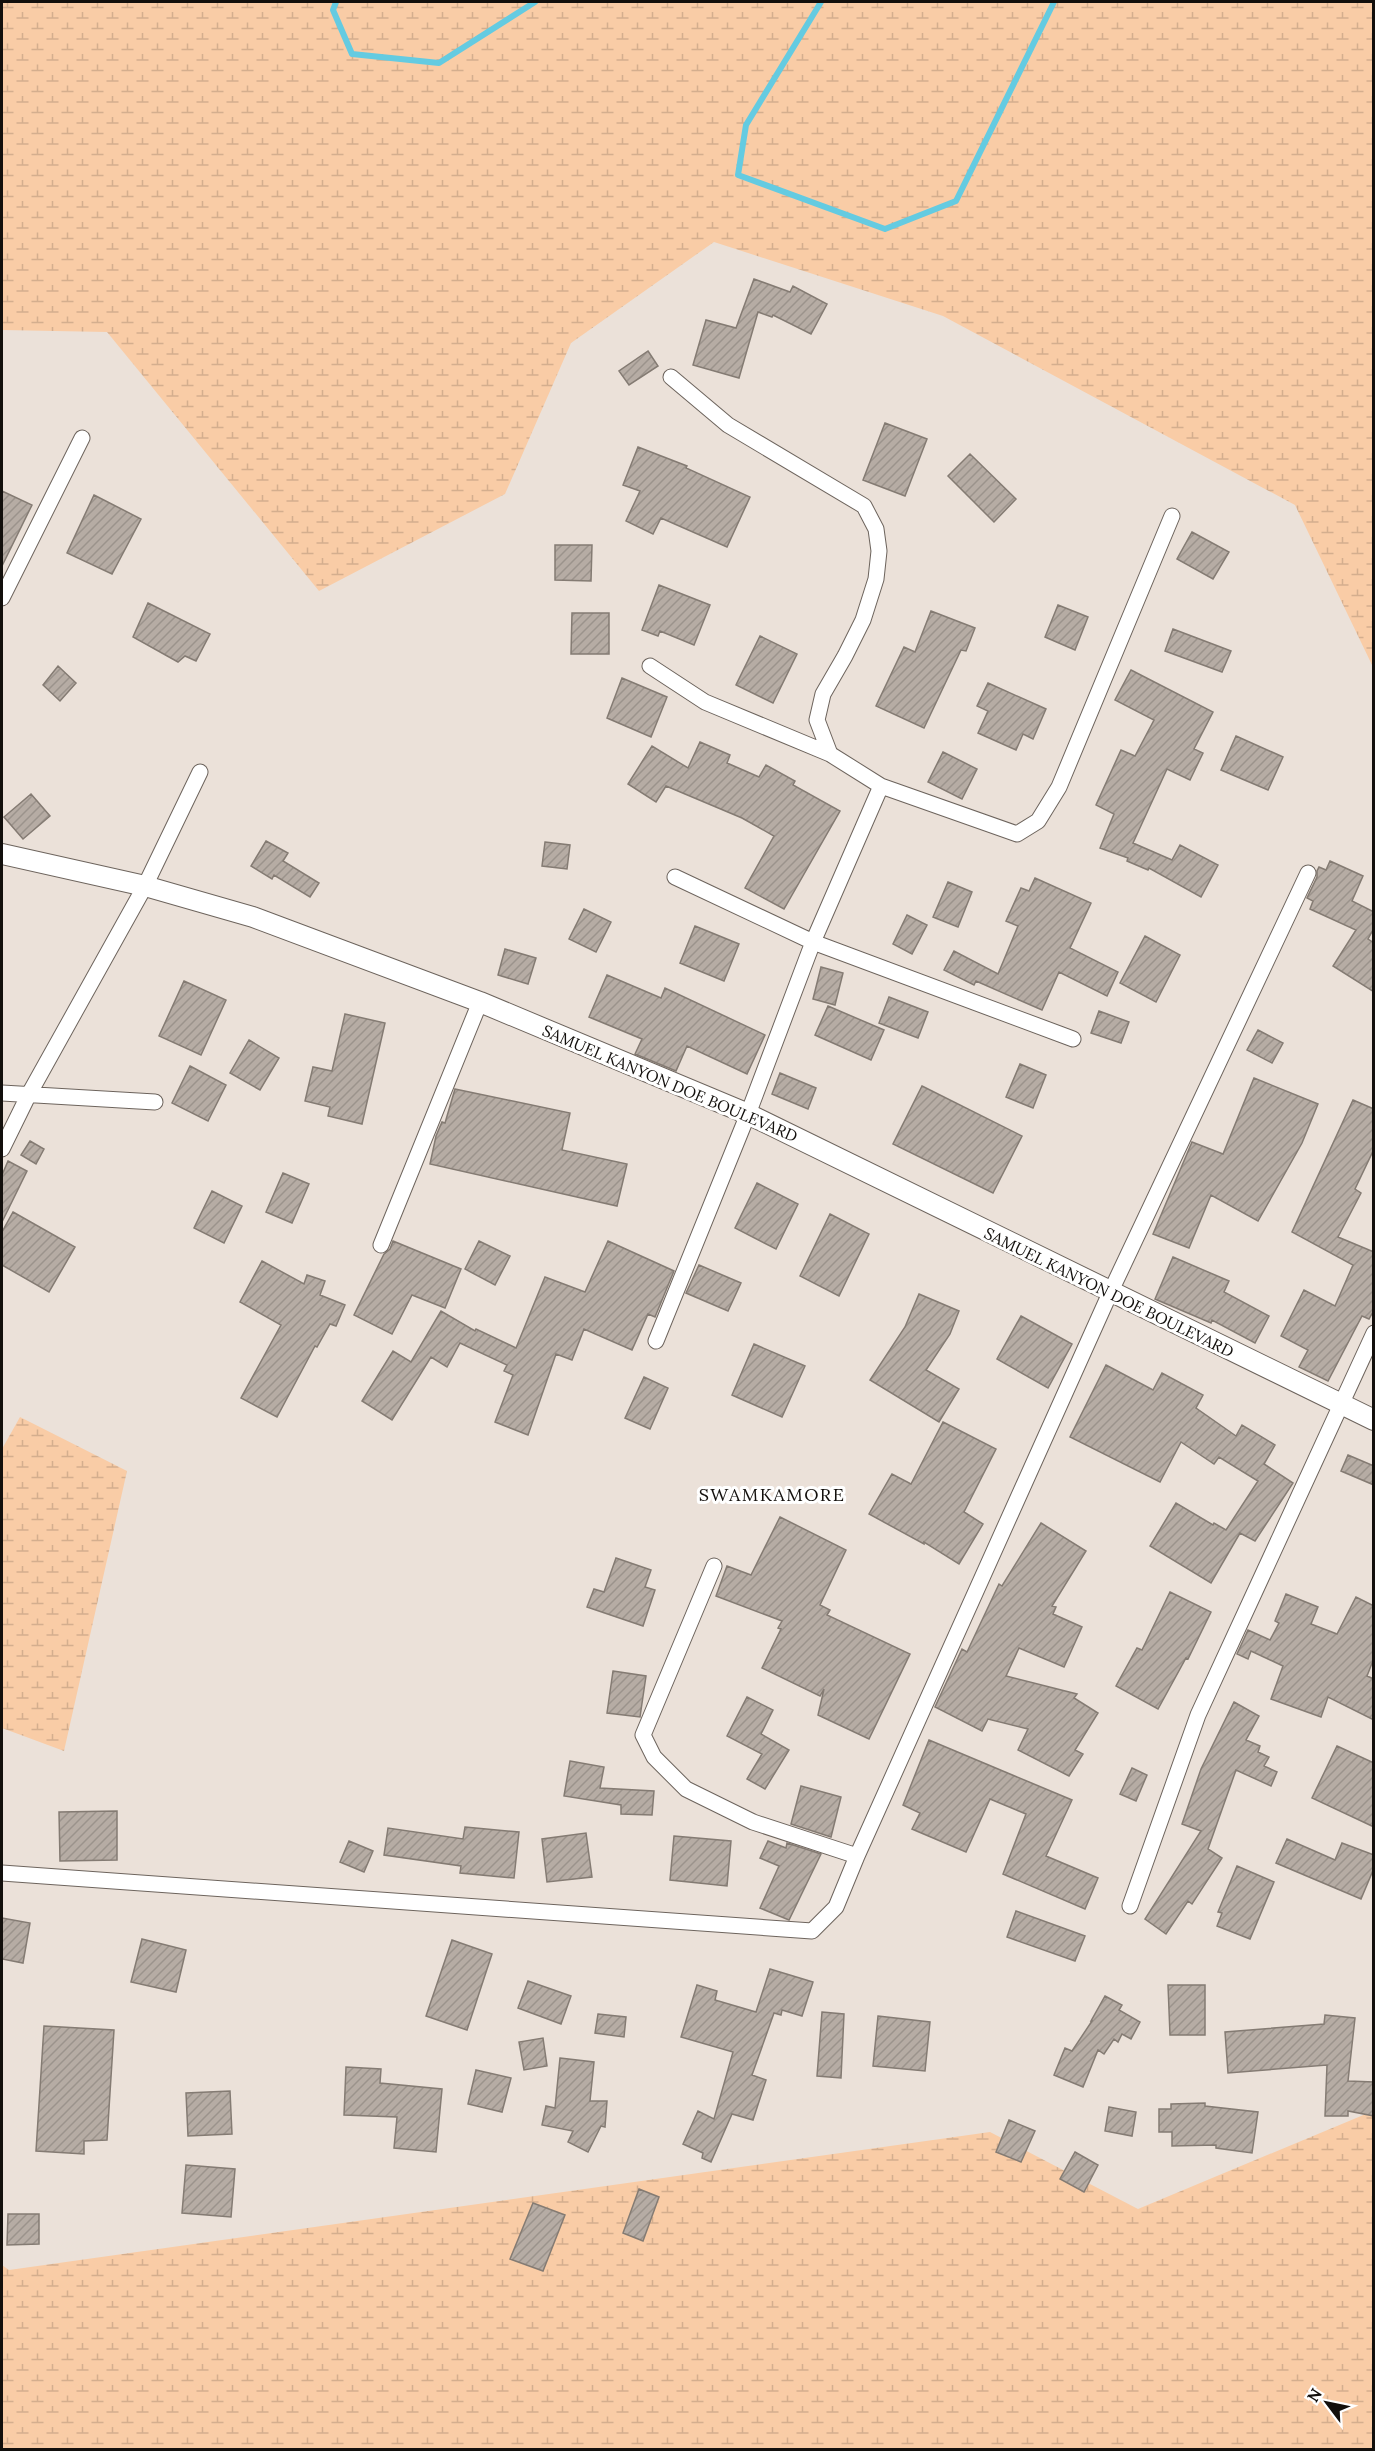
<svg xmlns="http://www.w3.org/2000/svg" width="1375" height="2451" font-family="Lora,serif">
	<defs>
		<pattern id="wetland-marsh" width="20" height="14" patternUnits="userSpaceOnUse" patternTransform="scale(1.5)"><rect width="20" height="14" fill="#f9cca6"/><path d="M1 5h8M5 5V1M11 12h8M15 12V8" fill="none" stroke="#d4ae8e"/></pattern>
		<pattern id="building-hatch" width="6" height="6" patternUnits="userSpaceOnUse" patternTransform="scale(1.5)"><rect width="6" height="6" fill="#b6aca4"/><path d="M-1 1l2-2M0 6l6-6M5 7l2-2" fill="none" stroke="#9b938c"/></pattern>
	</defs>
	<rect width="100%" height="100%" fill="#ebe1d9"/>
	<path fill="url(#wetland-marsh)" d="M 2,2 L 1373,2 L 1373,667 L 1295,505 L 943,316 L 714,242 L 571,343 L 505,494 L 319,591 L 107,332 L 2,330 Z
		M 20,1417 L 127,1471 L 64,1751 L 2,1728 L 2,1449 Z
		M 1373,2111 L 1373,2449 L 2,2449 L 2,2265 L 9,2270 L 990,2132 L 1138,2209 Z"/>
	<g fill="none" stroke-linecap="round" stroke-linejoin="round">
		<path stroke="#64cbe1" stroke-width="6" d="M 336,2 L 333,10 L 352,54 L 439,63 L 535,2
			M 821,2 L 746,125 L 738,175 L 885,229 L 956,201 L 1054,2"/>
	</g>
	<path fill="url(#building-hatch)" stroke="#847b73" stroke-width="1.5" d="M 754,279 L 790,292 L 793,286 L 827,304 L 811,334 L 773,315 L 772,317 L 758,312 L 739,378 L 693,365 L 706,320 L 736,328 Z
		M 648,351 L 658,366 L 629,385 L 619,371 Z
		M 885,423 L 927,439 L 905,496 L 863,480 Z
		M 638,447 L 687,466 L 686,468 L 750,497 L 727,547 L 661,518 L 653,534 L 626,521 L 640,491 L 623,485 Z
		M 970,454 L 1016,499 L 994,522 L 948,476 Z
		M 2,491 L 32,505 L 2,566 Z
		M 94,495 L 141,519 L 112,574 L 67,553 Z
		M 1192,532 L 1229,552 L 1213,579 L 1177,559 Z
		M 555,545 L 592,545 L 591,581 L 555,580 Z
		M 659,585 L 710,605 L 694,645 L 660,631 L 658,636 L 642,630 Z
		M 148,603 L 210,634 L 196,661 L 185,656 L 178,662 L 133,637 Z
		M 1058,605 L 1088,617 L 1075,650 L 1045,637 Z
		M 931,611 L 975,628 L 966,651 L 961,650 L 924,728 L 876,706 L 904,647 L 915,652 Z
		M 572,613 L 609,613 L 609,654 L 571,654 Z
		M 1173,629 L 1231,651 L 1222,672 L 1165,651 Z
		M 760,636 L 797,654 L 773,703 L 736,685 Z
		M 58,666 L 76,683 L 60,701 L 43,685 Z
		M 1131,670 L 1213,712 L 1194,749 L 1203,753 L 1190,780 L 1167,769 L 1133,843 L 1172,860 L 1180,845 L 1218,865 L 1201,897 L 1149,868 L 1148,870 L 1127,861 L 1128,858 L 1100,848 L 1114,814 L 1096,805 L 1121,750 L 1135,756 L 1154,720 L 1115,700 Z
		M 622,678 L 667,697 L 651,737 L 607,718 Z
		M 988,683 L 1046,709 L 1033,739 L 1023,734 L 1016,750 L 978,733 L 988,711 L 977,706 Z
		M 1236,736 L 1283,757 L 1268,790 L 1221,770 Z
		M 700,742 L 730,755 L 727,763 L 759,777 L 766,765 L 795,781 L 793,785 L 840,811 L 784,909 L 745,888 L 774,836 L 742,818 L 666,786 L 656,802 L 628,784 L 652,746 L 688,768 Z
		M 943,752 L 977,769 L 962,799 L 928,782 Z
		M 31,794 L 50,816 L 23,839 L 4,817 Z
		M 266,841 L 288,853 L 283,861 L 319,883 L 310,897 L 274,875 L 272,879 L 251,866 Z
		M 545,842 L 570,845 L 567,869 L 542,866 Z
		M 1330,861 L 1363,876 L 1352,901 L 1374,912 L 1374,928 L 1368,939 L 1374,943 L 1374,992 L 1333,966 L 1356,930 L 1310,909 L 1313,901 L 1307,898 L 1317,877 L 1317,871 L 1319,867 L 1326,870 Z
		M 1035,878 L 1091,903 L 1070,948 L 1118,972 L 1107,996 L 1059,972 L 1042,1010 L 976,981 L 974,985 L 944,970 L 954,951 L 998,974 L 1018,926 L 1006,921 L 1021,888 L 1029,891 Z
		M 948,882 L 972,892 L 958,927 L 933,917 Z
		M 584,909 L 611,922 L 596,952 L 569,939 Z
		M 907,915 L 927,925 L 912,954 L 893,944 Z
		M 695,926 L 739,944 L 724,981 L 680,963 Z
		M 1145,936 L 1180,955 L 1156,1002 L 1120,983 Z
		M 505,949 L 536,958 L 528,984 L 498,975 Z
		M 821,967 L 843,973 L 835,1005 L 813,999 Z
		M 607,975 L 661,998 L 665,988 L 765,1035 L 747,1074 L 687,1046 L 676,1071 L 635,1054 L 642,1039 L 589,1017 Z
		M 184,981 L 226,1000 L 201,1055 L 159,1036 Z
		M 889,997 L 928,1012 L 918,1038 L 879,1023 Z
		M 828,1006 L 884,1030 L 871,1060 L 815,1035 Z
		M 1099,1011 L 1129,1022 L 1121,1043 L 1091,1033 Z
		M 345,1014 L 385,1023 L 362,1124 L 328,1116 L 330,1107 L 305,1101 L 313,1067 L 332,1071 Z
		M 1258,1030 L 1283,1043 L 1272,1063 L 1247,1050 Z
		M 249,1040 L 279,1058 L 260,1090 L 230,1073 Z
		M 1020,1064 L 1046,1075 L 1033,1108 L 1006,1097 Z
		M 190,1066 L 226,1085 L 208,1121 L 172,1103 Z
		M 780,1073 L 816,1088 L 808,1109 L 772,1094 Z
		M 1254,1078 L 1318,1104 L 1302,1143 L 1258,1221 L 1211,1195 L 1189,1248 L 1153,1234 L 1192,1142 L 1223,1154 Z
		M 922,1086 L 1022,1136 L 993,1193 L 893,1144 Z
		M 455,1089 L 570,1113 L 562,1150 L 627,1164 L 617,1206 L 430,1164 L 436,1136 L 442,1122 L 445,1123 Z
		M 1353,1100 L 1374,1109 L 1374,1149 L 1355,1189 L 1361,1193 L 1338,1237 L 1374,1252 L 1374,1310 L 1369,1319 L 1362,1316 L 1328,1381 L 1299,1367 L 1308,1350 L 1281,1336 L 1304,1290 L 1335,1306 L 1353,1265 L 1292,1232 Z
		M 30,1141 L 44,1149 L 36,1164 L 21,1155 Z
		M 8,1161 L 27,1171 L 2,1222 L 2,1175 Z
		M 283,1173 L 309,1184 L 292,1223 L 266,1212 Z
		M 757,1183 L 798,1204 L 776,1249 L 735,1228 Z
		M 212,1191 L 242,1206 L 224,1243 L 194,1228 Z
		M 13,1212 L 75,1247 L 49,1292 L 2,1265 L 2,1232 Z
		M 830,1214 L 869,1234 L 839,1296 L 800,1276 Z
		M 393,1241 L 461,1269 L 445,1308 L 412,1295 L 392,1334 L 354,1315 L 384,1254 L 390,1249 Z
		M 479,1241 L 510,1256 L 495,1285 L 465,1269 Z
		M 608,1241 L 674,1271 L 655,1317 L 648,1314 L 632,1350 L 584,1329 L 572,1360 L 556,1354 L 528,1435 L 495,1422 L 513,1375 L 504,1371 L 507,1365 L 460,1343 L 447,1367 L 431,1357 L 392,1420 L 362,1401 L 393,1351 L 411,1362 L 441,1311 L 475,1331 L 476,1329 L 516,1348 L 545,1277 L 585,1292 Z
		M 1173,1257 L 1229,1281 L 1224,1292 L 1269,1316 L 1255,1343 L 1212,1320 L 1211,1323 L 1155,1299 Z
		M 262,1261 L 304,1284 L 307,1275 L 325,1281 L 320,1295 L 345,1305 L 336,1326 L 330,1324 L 317,1347 L 315,1346 L 277,1417 L 241,1398 L 281,1325 L 240,1302 Z
		M 699,1265 L 741,1283 L 728,1311 L 686,1293 Z
		M 919,1294 L 959,1311 L 950,1334 L 926,1370 L 959,1389 L 939,1422 L 870,1380 L 905,1327 Z
		M 1021,1316 L 1072,1344 L 1048,1388 L 997,1359 Z
		M 754,1344 L 805,1366 L 782,1417 L 732,1395 Z
		M 1106,1365 L 1153,1390 L 1162,1373 L 1203,1395 L 1196,1408 L 1236,1436 L 1242,1425 L 1275,1445 L 1264,1464 L 1293,1483 L 1255,1541 L 1240,1533 L 1211,1583 L 1150,1546 L 1176,1503 L 1213,1525 L 1214,1523 L 1226,1530 L 1258,1481 L 1219,1457 L 1214,1464 L 1181,1442 L 1160,1482 L 1070,1437 Z
		M 644,1377 L 668,1388 L 650,1429 L 625,1418 Z
		M 943,1422 L 996,1449 L 964,1512 L 983,1524 L 959,1564 L 924,1542 L 924,1544 L 869,1514 L 892,1474 L 911,1484 Z
		M 1348,1455 L 1374,1466 L 1374,1485 L 1341,1471 Z
		M 780,1517 L 846,1550 L 820,1605 L 830,1610 L 827,1615 L 910,1654 L 869,1739 L 818,1715 L 824,1689 L 820,1696 L 762,1668 L 781,1629 L 778,1628 L 782,1621 L 716,1596 L 727,1566 L 751,1575 Z
		M 1041,1523 L 1086,1551 L 1052,1606 L 1056,1607 L 1053,1614 L 1082,1627 L 1064,1667 L 1019,1648 L 1006,1676 L 1077,1694 L 1074,1698 L 1098,1713 L 1075,1750 L 1083,1754 L 1069,1776 L 1018,1750 L 1028,1729 L 988,1719 L 982,1731 L 935,1707 L 962,1649 L 967,1652 L 999,1584 L 1002,1586 Z
		M 616,1558 L 651,1570 L 645,1587 L 655,1590 L 643,1626 L 587,1607 L 594,1589 L 604,1592 Z
		M 1170,1592 L 1211,1612 L 1188,1659 L 1186,1658 L 1158,1709 L 1116,1686 L 1137,1648 L 1142,1650 Z
		M 1286,1594 L 1318,1607 L 1311,1624 L 1337,1634 L 1356,1597 L 1374,1606 L 1374,1658 L 1367,1676 L 1374,1679 L 1374,1720 L 1328,1697 L 1321,1717 L 1271,1699 L 1283,1666 L 1251,1651 L 1248,1659 L 1237,1654 L 1248,1630 L 1270,1640 L 1279,1623 L 1275,1621 Z
		M 613,1671 L 646,1676 L 640,1717 L 607,1713 Z
		M 747,1697 L 773,1710 L 761,1734 L 789,1750 L 765,1789 L 747,1779 L 762,1754 L 727,1736 Z
		M 1234,1702 L 1259,1716 L 1246,1740 L 1260,1746 L 1258,1752 L 1269,1757 L 1264,1766 L 1277,1772 L 1271,1786 L 1236,1770 L 1208,1849 L 1222,1858 L 1192,1904 L 1188,1901 L 1166,1934 L 1145,1919 L 1201,1831 L 1182,1824 L 1201,1769 Z
		M 929,1740 L 1072,1800 L 1046,1856 L 1098,1878 L 1085,1909 L 1003,1874 L 1026,1814 L 990,1799 L 966,1852 L 912,1829 L 920,1813 L 903,1805 Z
		M 1337,1746 L 1374,1763 L 1374,1827 L 1312,1798 Z
		M 570,1761 L 604,1767 L 600,1788 L 654,1791 L 652,1815 L 621,1814 L 621,1805 L 564,1796 Z
		M 1132,1768 L 1147,1775 L 1136,1801 L 1120,1794 Z
		M 801,1786 L 841,1797 L 831,1837 L 791,1824 Z
		M 117,1811 L 117,1860 L 60,1861 L 59,1812 Z
		M 465,1827 L 519,1832 L 514,1878 L 460,1873 L 461,1866 L 384,1855 L 388,1828 L 463,1839 Z
		M 586,1833 L 592,1877 L 547,1882 L 542,1839 Z
		M 674,1836 L 731,1841 L 727,1886 L 670,1880 Z
		M 1287,1839 L 1335,1860 L 1342,1843 L 1374,1855 L 1374,1868 L 1361,1899 L 1276,1863 Z
		M 349,1841 L 373,1851 L 364,1872 L 340,1862 Z
		M 768,1841 L 786,1848 L 787,1843 L 821,1854 L 789,1920 L 760,1908 L 779,1866 L 760,1858 Z
		M 1237,1866 L 1274,1882 L 1250,1939 L 1217,1926 L 1222,1913 L 1218,1912 Z
		M 1016,1911 L 1085,1936 L 1075,1961 L 1007,1937 Z
		M 2,1918 L 30,1923 L 23,1963 L 2,1959 Z
		M 142,1939 L 186,1950 L 176,1992 L 131,1982 Z
		M 452,1940 L 492,1954 L 467,2030 L 426,2016 Z
		M 770,1969 L 813,1982 L 802,2016 L 782,2010 L 781,2015 L 774,2013 L 752,2075 L 766,2080 L 753,2120 L 732,2114 L 711,2162 L 702,2158 L 703,2153 L 683,2144 L 698,2111 L 714,2119 L 733,2052 L 681,2037 L 697,1985 L 717,1991 L 715,2000 L 756,2012 Z
		M 528,1981 L 571,1996 L 561,2024 L 518,2008 Z
		M 1168,1985 L 1205,1985 L 1205,2035 L 1170,2035 Z
		M 1105,1996 L 1122,2005 L 1119,2010 L 1140,2022 L 1131,2039 L 1122,2034 L 1118,2042 L 1114,2039 L 1104,2054 L 1098,2050 L 1083,2087 L 1054,2075 L 1065,2048 L 1072,2051 L 1092,2021 L 1091,2021 Z
		M 822,2012 L 844,2014 L 841,2078 L 817,2076 Z
		M 598,2014 L 626,2017 L 624,2037 L 595,2033 Z
		M 1325,2015 L 1355,2018 L 1348,2081 L 1374,2082 L 1374,2116 L 1348,2111 L 1348,2116 L 1325,2116 L 1327,2065 L 1228,2073 L 1225,2032 L 1324,2024 Z
		M 878,2016 L 930,2022 L 925,2071 L 873,2066 Z
		M 44,2026 L 114,2030 L 107,2140 L 84,2141 L 84,2154 L 36,2151 Z
		M 543,2038 L 547,2066 L 524,2070 L 519,2042 Z
		M 560,2058 L 594,2062 L 590,2101 L 607,2101 L 605,2127 L 601,2126 L 588,2152 L 568,2142 L 573,2131 L 542,2125 L 546,2106 L 555,2108 Z
		M 346,2067 L 381,2069 L 380,2083 L 442,2089 L 436,2152 L 394,2148 L 397,2117 L 344,2115 Z
		M 476,2070 L 511,2078 L 502,2112 L 468,2104 Z
		M 230,2091 L 232,2134 L 188,2136 L 186,2093 Z
		M 1205,2103 L 1205,2106 L 1258,2112 L 1252,2153 L 1216,2148 L 1216,2145 L 1172,2146 L 1172,2132 L 1159,2132 L 1159,2109 L 1171,2109 L 1171,2104 Z
		M 1109,2107 L 1136,2112 L 1132,2136 L 1105,2131 Z
		M 1009,2120 L 1035,2131 L 1021,2162 L 996,2152 Z
		M 1075,2152 L 1098,2165 L 1084,2192 L 1060,2179 Z
		M 186,2165 L 235,2169 L 231,2217 L 182,2213 Z
		M 639,2189 L 659,2197 L 643,2241 L 623,2233 Z
		M 533,2203 L 565,2215 L 543,2271 L 510,2259 Z
		M 8,2214 L 39,2214 L 39,2244 L 7,2245 Z"/>
	<g fill="none" stroke-linecap="round" stroke-linejoin="round">
		<defs>
			<path id="minor" d="M 671,377 L 728,425 L 864,506 L 876,529 L 879,551 L 876,579 L 863,620 L 845,656 L 823,694 L 817,720 L 830,754 L 881,786 L 1017,834 L 1038,821 L 1059,787 L 1172,516
				M 2,598 L 82,438
				M 650,666 L 705,702 L 830,754
				M 675,877 L 813,942 L 1073,1039
				M 2,1093 L 155,1102
				M 2,1149 L 28,1096 L 145,886 L 200,772
				M 381,1245 L 480,1002
				M 656,1341 L 748,1114 L 813,942 L 881,786
				M 714,1566 L 643,1735 L 654,1757 L 686,1789 L 753,1822 L 857,1856
				M 2,1873 L 812,1931 L 836,1907 L 857,1856 L 1110,1293 L 1308,873
				M 1130,1906 L 1198,1715 L 1374,1333"/>
			<path id="tertiary" d="M 2,854 L 145,886 L 253,917 L 480,1002 L 748,1114 L 1374,1420"/>
		</defs>
		<use href="#minor" stroke="#6d645d" stroke-width="17"/>
		<use href="#tertiary" stroke="#6d645d" stroke-width="22"/>
		<use href="#minor" stroke="#fff" stroke-width="15"/>
		<use href="#tertiary" stroke="#fff" stroke-width="20"/>
	</g>
	<g text-anchor="middle" stroke-width="6" stroke-linejoin="round" paint-order="stroke">
		<g font-size="16" fill="#120f0c" stroke="#fff">
			<text transform="translate(670 1083) rotate(23)" y="6">SAMUEL KANYON DOE BOULEVARD</text>
			<text transform="translate(1109 1292) rotate(26)" y="6">SAMUEL KANYON DOE BOULEVARD</text>
		</g>
		<g font-size="18" letter-spacing="1.5" fill="#120f0c" stroke="#fff">
			<text x="772" y="1501">SWAMKAMORE</text>
		</g>
	</g>
	<rect width="1375" height="2451" fill="none" stroke="#120f0c" stroke-width="6"/>
	<g transform="translate(1327 2403) rotate(302)" stroke="#ffffff" stroke-width="4.5" paint-order="stroke">
	<path d="M0-4.5L10 22L0 15L-10 22Z" fill="#120f0c"/>
	<text y="-9" font-size="16" font-weight="bold" text-anchor="middle" fill="#120f0c">N</text>
	</g>
</svg>
